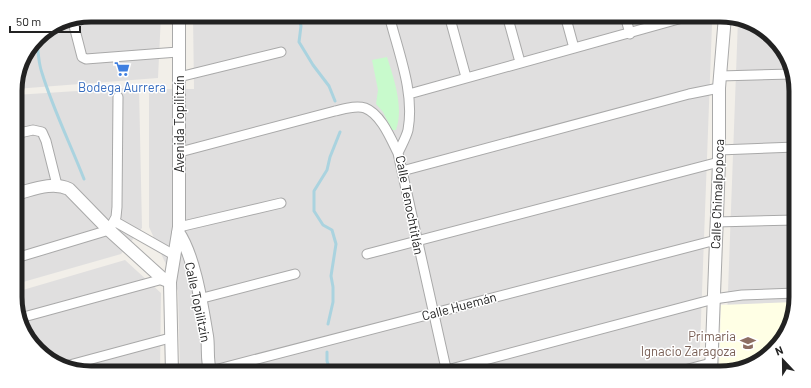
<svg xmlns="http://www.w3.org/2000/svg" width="811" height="388" font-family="Barlow,sans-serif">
	<rect width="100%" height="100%" fill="#f2efe9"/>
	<path fill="#e0dfdf" d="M 91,15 L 161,15 L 158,78 L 15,89 L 23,57 L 41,34 Z
		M 193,15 L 705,15 L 712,24 L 699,373 L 180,373 L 178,291 L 149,227 L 149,89 L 194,89 Z
		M 738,19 L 749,21 L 780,44 L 795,81 L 796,297 L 790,326 L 763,360 L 725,373 Z
		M 139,87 L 142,228 L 121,254 L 16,284 L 15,95 Z
		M 125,260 L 161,293 L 160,373 L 91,373 L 62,367 L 31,343 L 16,307 L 16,292 Z"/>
	<path fill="#ffffe5" d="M 795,302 L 790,326 L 763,360 L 725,373 L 719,373 L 721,305 Z"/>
	<path fill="#c8facc" d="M 629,15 L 671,15 L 631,25 Z
		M 387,57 C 394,79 404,107 396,130 L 392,130 L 383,112 L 376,104 L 378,90 L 372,60 Z"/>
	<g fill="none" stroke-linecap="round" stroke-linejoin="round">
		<path stroke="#aad3df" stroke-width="3" d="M 298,15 L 301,26 L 299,42 L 313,65 L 329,86 L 335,101
			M 37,39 C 38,50 38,62 42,73 C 53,109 70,143 84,179
			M 328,324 L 333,302 L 333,287 L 331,276 L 336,244 L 332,230 L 323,225 L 314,211 L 314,191 L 327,170 L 330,157 L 340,132
			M 327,352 L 327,361 L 331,373"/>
		<defs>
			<path id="minor" d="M 389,15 C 398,52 415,92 408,130 C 406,138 401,146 398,153 L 447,373
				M 449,15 L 466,77
				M 507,15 L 520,62
				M 565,15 L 574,48
				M 625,15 L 630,34
				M 73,22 L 82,57 L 86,59 L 178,52
				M 720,76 L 792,74
				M 179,77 L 281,52
				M 409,94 L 693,15
				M 15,134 L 33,130 L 42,132 L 46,141 L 57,185
				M 719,150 L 796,147
				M 180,152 L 335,111 C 344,109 356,105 365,108 C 381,114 391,139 398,153
				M 402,171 L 689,94 L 719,88
				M 114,221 L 174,255
				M 716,222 L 796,220
				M 179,227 L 281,203
				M 367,254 L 719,162
				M 16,258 L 109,230 L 116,217 L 117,207 L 118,97
				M 199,299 L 295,274
				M 20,318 L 163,279
				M 62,367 L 170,338
				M 447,370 L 714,299 L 742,295 L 796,293
				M 203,373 L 716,240
				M 673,373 L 711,363"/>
			<path id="tertiary" d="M 15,194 C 32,190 52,181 69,189 L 109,230 L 163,279 L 170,282
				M 178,232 C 195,257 202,307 207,336 C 209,348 206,362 211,373
				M 172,373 L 170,282 L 179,227 L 179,15
				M 711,373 L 719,162 L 719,88 L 725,16"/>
		</defs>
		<use href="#minor" stroke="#a9a9a9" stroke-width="11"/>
		<use href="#tertiary" stroke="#a9a9a9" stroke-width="14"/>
		<use href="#minor" stroke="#fff" stroke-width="9"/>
		<use href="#tertiary" stroke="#fff" stroke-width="12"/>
	</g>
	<defs>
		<symbol id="supermarket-bare" viewBox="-9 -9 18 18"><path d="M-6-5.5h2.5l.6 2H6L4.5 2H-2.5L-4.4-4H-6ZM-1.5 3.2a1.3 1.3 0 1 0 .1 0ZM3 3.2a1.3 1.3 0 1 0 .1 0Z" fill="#3f7fe0" stroke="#fff" stroke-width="2.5" paint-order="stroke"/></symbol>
		<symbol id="school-bare" viewBox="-9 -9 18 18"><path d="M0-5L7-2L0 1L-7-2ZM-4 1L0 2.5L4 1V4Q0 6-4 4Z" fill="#8d6e63" stroke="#fff" stroke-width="2.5" paint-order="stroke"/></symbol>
	</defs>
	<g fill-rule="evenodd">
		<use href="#supermarket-bare" x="111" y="58" width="22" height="22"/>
		<use href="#school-bare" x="737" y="332" width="22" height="22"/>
	</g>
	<g text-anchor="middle" stroke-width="3" stroke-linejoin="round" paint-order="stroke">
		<g font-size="13" fill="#366cbe" stroke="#fff">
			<text x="122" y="92">Bodega Aurrera</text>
		</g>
		<g font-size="13" fill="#222" stroke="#fff">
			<text transform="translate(179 124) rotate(-90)" y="5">Avenida Topilitzín</text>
			<text transform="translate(717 194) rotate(-88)" y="5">Calle Chimalpopoca</text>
			<text transform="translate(410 205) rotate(79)" y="5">Calle Tenochtitlán</text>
			<text transform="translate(198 302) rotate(78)" y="5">Calle Topilitzin</text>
			<text transform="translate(459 306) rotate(-15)" y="5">Calle Huemán</text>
		</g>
		<g font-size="13" fill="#785e54" stroke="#fff" text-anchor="end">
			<text x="736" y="341">Primaria<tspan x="736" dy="15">Ignacio Zaragoza</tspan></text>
		</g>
	</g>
	<path d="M0 0H811V388H0ZM91 22H720A69 69 0 0 1 789 91V297A69 69 0 0 1 720 366H91A69 69 0 0 1 22 297V91A69 69 0 0 1 91 22Z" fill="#fff" fill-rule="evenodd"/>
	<path fill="none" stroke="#222" stroke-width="5" d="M91 22H720A69 69 0 0 1 789 91V297A69 69 0 0 1 720 366H91A69 69 0 0 1 22 297V91A69 69 0 0 1 91 22Z"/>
	<g transform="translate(783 360) rotate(338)" stroke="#ffffff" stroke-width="3" paint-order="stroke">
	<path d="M0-3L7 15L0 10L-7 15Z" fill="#222222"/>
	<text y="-6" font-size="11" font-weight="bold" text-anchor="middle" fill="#222222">N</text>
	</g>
	<path d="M10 26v6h70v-6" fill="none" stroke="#222222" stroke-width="2"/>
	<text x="16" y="26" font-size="12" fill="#222222" stroke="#ffffff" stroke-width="3" paint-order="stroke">50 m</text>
</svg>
